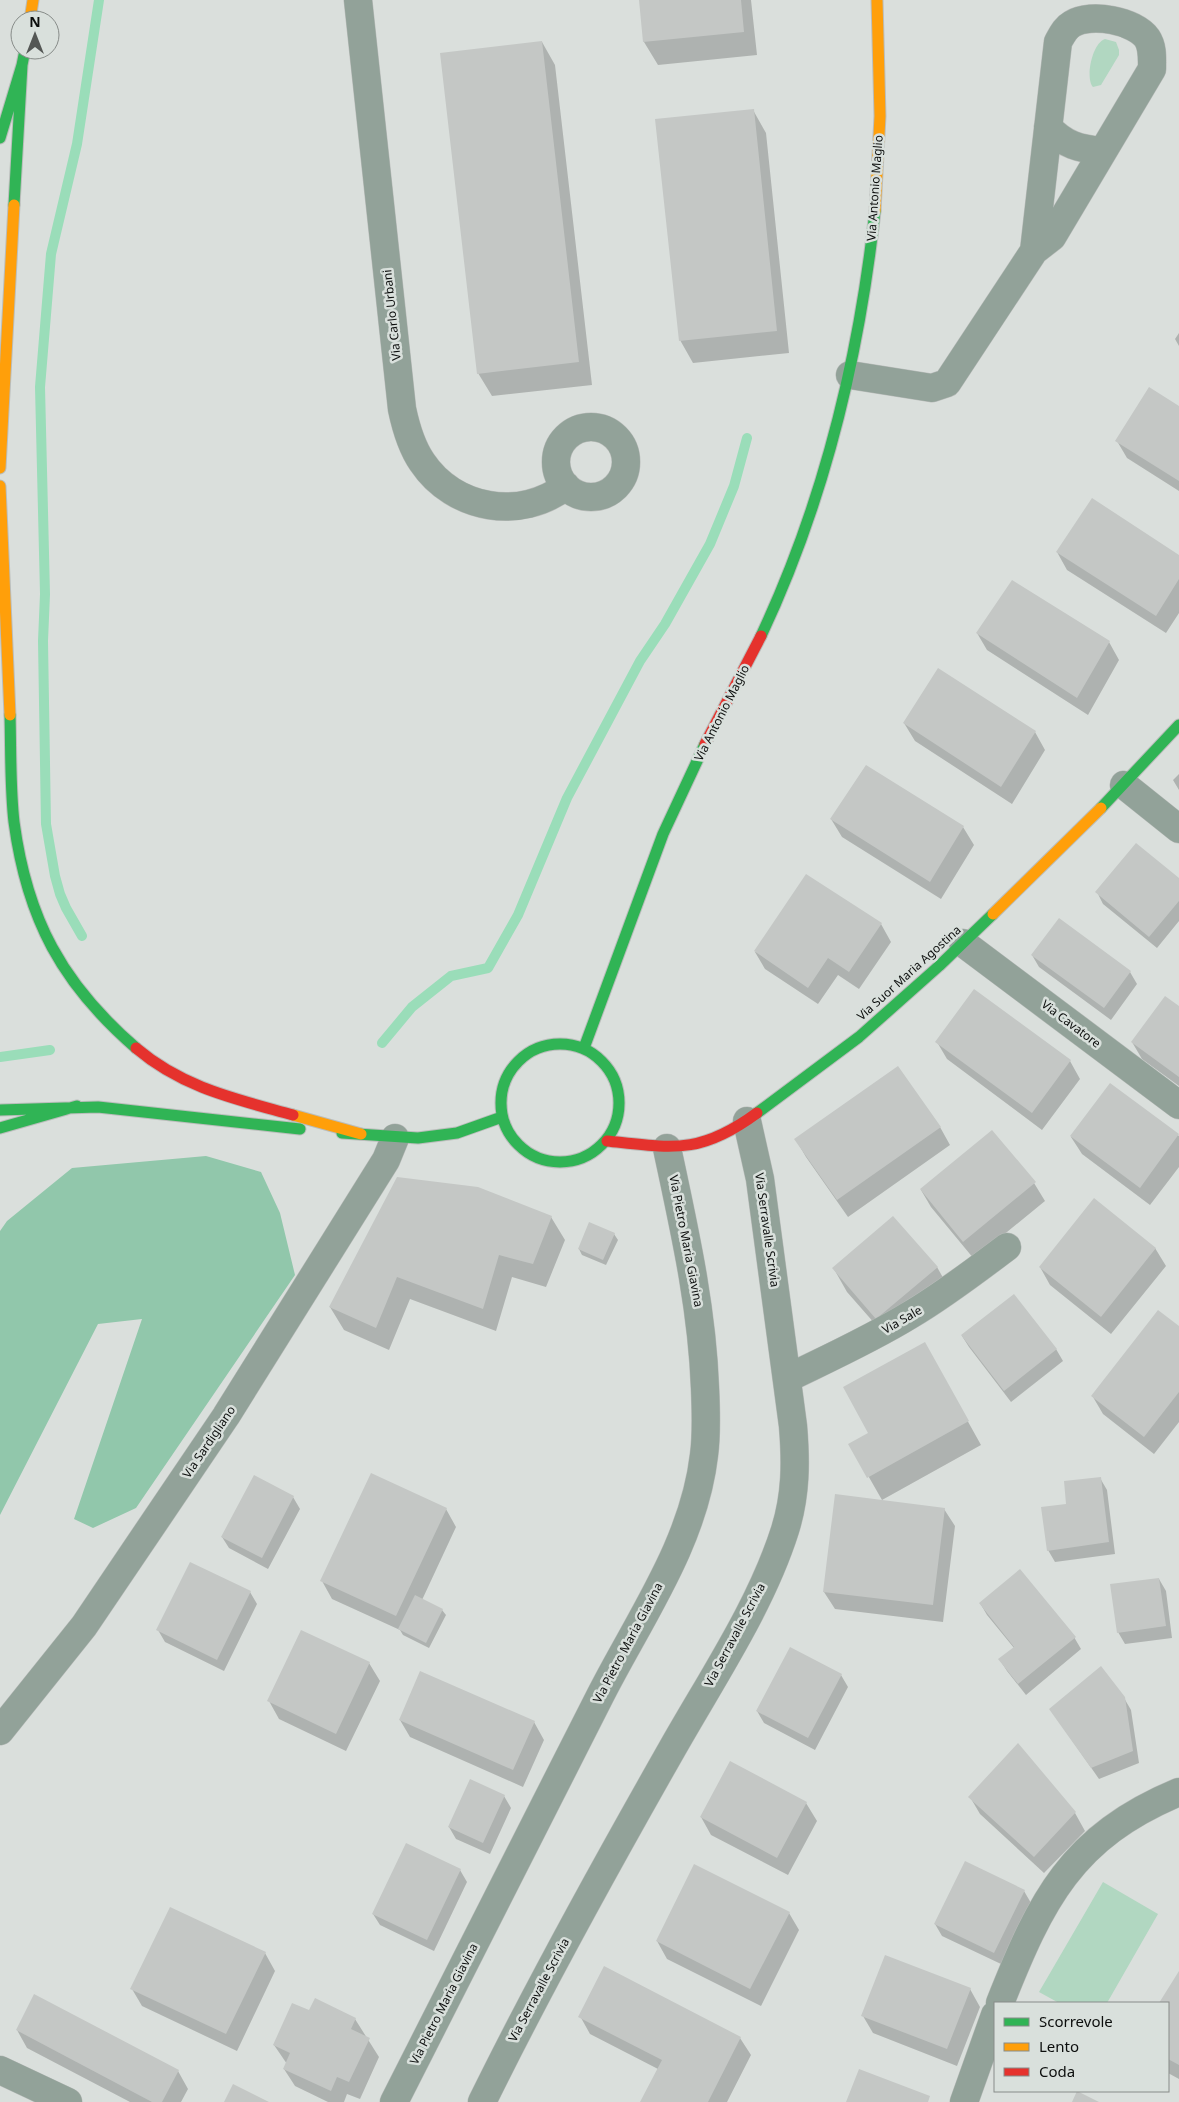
<svg xmlns="http://www.w3.org/2000/svg" width="1179" height="2102" font-family="'Noto Sans',sans-serif">
	<rect width="100%" height="100%" fill="#dadfdc"/>
	<path fill="#b1d7c1" d="M 1105,39 L 1116,42 L 1119,50 L 1119,55 L 1101,85 L 1093,87 C 1085,79 1092,43 1105,39 Z
		M 1103,1882 L 1158,1914 L 1107,2003 L 1059,2003 L 1039,1992 Z"/>
	<path fill="#91c7ab" d="M 206,1156 L 261,1172 L 280,1213 L 295,1275 L 136,1508 L 93,1528 L 74,1519 L 142,1319 L 98,1324 L 0,1515 L 0,1231 L 7,1221 L 72,1168 Z"/>
	<path fill="#0003" d="M 640,0 L 751,0 L 757,55 L 658,65 L 644,42 Z
		M 542,42 L 555,65 L 592,385 L 492,396 L 478,373 Z
		M 753,110 L 766,133 L 789,353 L 693,363 L 680,340 Z
		M 1179,333 L 1179,346 L 1175,339 Z
		M 1179,407 L 1179,491 L 1127,458 L 1117,441 Z
		M 1057,552 L 1179,557 L 1179,613 L 1166,633 L 1067,570 Z
		M 977,633 L 1109,642 L 1119,660 L 1088,715 L 987,650 Z
		M 904,723 L 1035,732 L 1045,750 L 1012,804 L 915,741 Z
		M 866,766 L 963,827 L 974,845 L 941,899 L 842,837 L 831,819 Z
		M 1179,774 L 1179,790 L 1173,780 Z
		M 1179,879 L 1179,921 L 1157,948 L 1103,904 L 1097,892 Z
		M 881,924 L 891,942 L 859,989 L 838,975 L 818,1004 L 765,969 L 755,952 Z
		M 1032,955 L 1130,972 L 1137,984 L 1111,1020 L 1039,967 Z
		M 1179,1008 L 1179,1086 L 1142,1059 L 1132,1042 Z
		M 937,1042 L 1070,1061 L 1080,1079 L 1042,1130 L 947,1059 Z
		M 1110,1085 L 1179,1136 L 1179,1167 L 1150,1205 L 1082,1154 L 1071,1137 Z
		M 940,1127 L 950,1145 L 848,1217 L 806,1157 L 796,1140 Z
		M 398,1178 L 551,1217 L 565,1240 L 546,1287 L 512,1277 L 496,1331 L 410,1299 L 389,1350 L 344,1330 L 330,1307 Z
		M 1034,1183 L 1045,1201 L 974,1259 L 931,1207 L 921,1190 Z
		M 614,1234 L 618,1240 L 606,1265 L 582,1255 L 579,1249 Z
		M 1155,1248 L 1166,1266 L 1111,1334 L 1050,1285 L 1040,1267 Z
		M 937,1267 L 950,1290 L 890,1341 L 847,1292 L 834,1269 Z
		M 1179,1327 L 1179,1422 L 1154,1454 L 1103,1414 L 1093,1397 Z
		M 962,1336 L 1056,1349 L 1063,1361 L 1011,1402 L 969,1347 Z
		M 937,1366 L 981,1445 L 882,1500 L 850,1444 L 870,1433 Z
		M 254,1477 L 293,1497 L 300,1509 L 268,1569 L 229,1548 L 222,1537 Z
		M 1100,1478 L 1107,1490 L 1115,1554 L 1055,1562 L 1048,1550 Z
		M 446,1509 L 456,1527 L 422,1600 L 442,1610 L 446,1615 L 429,1648 L 403,1635 L 400,1630 L 332,1599 L 322,1581 Z
		M 944,1509 L 955,1526 L 943,1622 L 835,1609 L 824,1592 Z
		M 1159,1579 L 1166,1591 L 1172,1638 L 1125,1644 L 1118,1632 Z
		M 250,1592 L 257,1604 L 224,1671 L 165,1642 L 158,1630 Z
		M 980,1603 L 1074,1637 L 1081,1649 L 1026,1695 L 1007,1671 L 1000,1660 L 1014,1648 L 987,1615 Z
		M 369,1663 L 380,1681 L 346,1751 L 279,1719 L 269,1701 Z
		M 841,1675 L 848,1687 L 815,1750 L 764,1723 L 757,1711 Z
		M 1124,1698 L 1131,1710 L 1139,1763 L 1099,1779 L 1051,1710 Z
		M 400,1720 L 534,1722 L 544,1740 L 523,1787 L 410,1737 Z
		M 731,1763 L 806,1803 L 817,1821 L 788,1875 L 711,1835 L 701,1817 Z
		M 504,1796 L 511,1808 L 490,1854 L 456,1839 L 449,1827 Z
		M 970,1797 L 1075,1813 L 1085,1831 L 1044,1873 L 980,1814 Z
		M 460,1870 L 467,1882 L 434,1951 L 380,1925 L 373,1914 Z
		M 1024,1891 L 1031,1903 L 1001,1964 L 942,1936 L 935,1924 Z
		M 789,1913 L 799,1930 L 761,2006 L 667,1959 L 657,1941 Z
		M 265,1953 L 275,1971 L 237,2051 L 142,2006 L 132,1989 Z
		M 1179,1973 L 1179,2079 L 1168,2073 L 1168,2003 L 1161,2003 Z
		M 970,1989 L 980,2007 L 957,2066 L 873,2033 L 863,2016 Z
		M 315,2000 L 355,2019 L 379,2057 L 360,2099 L 347,2094 L 344,2102 L 328,2102 L 295,2086 L 284,2069 L 287,2064 L 274,2045 L 310,2012 Z
		M 580,2016 L 740,2038 L 751,2055 L 727,2102 L 641,2102 L 658,2069 L 590,2034 Z
		M 17,2030 L 178,2071 L 188,2089 L 181,2102 L 130,2102 L 27,2048 Z"/>
	<g fill="none" stroke-linecap="round" stroke-linejoin="round">
		<path stroke="#9addb9" stroke-width="10" d="M 82,936 L 66,908 L 60,894 L 55,876 L 46,824 L 43,641 L 45,594 L 40,387 L 51,254 L 77,144 L 99,0
			M 382,1043 L 412,1007 L 451,976 L 488,968 L 518,915 L 567,798 L 640,661 L 665,624 L 710,544 L 734,486 L 747,438
			M 0,1057 L 50,1050"/>
	</g>
	<path fill="#c4c7c5" d="M 639,0 L 741,0 L 744,32 L 643,42 Z
		M 542,41 L 579,362 L 477,374 L 440,53 Z
		M 754,109 L 777,331 L 679,341 L 655,119 Z
		M 1149,387 L 1179,406 L 1179,481 L 1115,441 Z
		M 1092,498 L 1179,555 L 1179,579 L 1156,616 L 1056,552 Z
		M 1012,580 L 1110,641 L 1077,698 L 976,633 Z
		M 938,668 L 1036,731 L 1001,787 L 903,723 Z
		M 866,765 L 964,826 L 930,882 L 830,819 Z
		M 1136,843 L 1179,878 L 1179,901 L 1149,937 L 1095,892 Z
		M 806,874 L 882,923 L 849,972 L 828,958 L 808,988 L 754,951 Z
		M 1059,918 L 1131,971 L 1104,1008 L 1031,955 Z
		M 974,989 L 1071,1060 L 1032,1113 L 935,1042 Z
		M 1165,996 L 1179,1006 L 1179,1077 L 1131,1042 Z
		M 898,1066 L 941,1127 L 837,1200 L 794,1139 Z
		M 1110,1083 L 1179,1134 L 1140,1188 L 1070,1136 Z
		M 992,1130 L 1036,1182 L 963,1242 L 920,1189 Z
		M 397,1177 L 478,1187 L 552,1216 L 533,1264 L 499,1255 L 483,1309 L 397,1277 L 376,1328 L 329,1307 Z
		M 1094,1198 L 1156,1248 L 1101,1317 L 1039,1267 Z
		M 893,1216 L 938,1267 L 876,1319 L 832,1268 Z
		M 589,1222 L 615,1233 L 603,1260 L 578,1249 Z
		M 1014,1294 L 1057,1349 L 1004,1391 L 961,1335 Z
		M 1158,1310 L 1179,1326 L 1179,1392 L 1144,1437 L 1091,1396 Z
		M 925,1342 L 969,1421 L 867,1478 L 848,1444 L 868,1433 L 843,1387 Z
		M 371,1473 L 447,1508 L 396,1616 L 320,1581 Z
		M 254,1475 L 294,1496 L 262,1558 L 221,1537 Z
		M 1101,1477 L 1109,1542 L 1047,1551 L 1041,1507 L 1066,1504 L 1064,1481 Z
		M 835,1494 L 945,1508 L 933,1605 L 823,1592 Z
		M 190,1562 L 251,1591 L 217,1660 L 156,1630 Z
		M 1020,1569 L 1076,1637 L 1018,1684 L 998,1659 L 1014,1647 L 979,1603 Z
		M 1159,1578 L 1166,1626 L 1117,1633 L 1110,1584 Z
		M 415,1595 L 443,1609 L 426,1643 L 398,1629 Z
		M 301,1630 L 370,1662 L 336,1734 L 267,1701 Z
		M 790,1647 L 842,1674 L 808,1738 L 756,1711 Z
		M 1101,1666 L 1125,1697 L 1133,1751 L 1091,1768 L 1049,1709 Z
		M 420,1671 L 535,1721 L 513,1770 L 399,1720 Z
		M 1018,1743 L 1076,1812 L 1034,1857 L 968,1797 Z
		M 730,1761 L 807,1802 L 777,1858 L 700,1817 Z
		M 470,1779 L 505,1795 L 483,1843 L 448,1827 Z
		M 406,1843 L 461,1869 L 427,1940 L 372,1914 Z
		M 965,1861 L 1025,1890 L 994,1953 L 934,1924 Z
		M 694,1864 L 790,1912 L 750,1989 L 656,1941 Z
		M 170,1907 L 266,1952 L 226,2034 L 130,1989 Z
		M 885,1955 L 971,1988 L 947,2049 L 861,2016 Z
		M 604,1966 L 741,2037 L 708,2102 L 640,2102 L 662,2060 L 578,2017 Z
		M 1179,1971 L 1179,2065 L 1168,2059 L 1168,2003 L 1159,2003 Z
		M 34,1994 L 179,2070 L 162,2102 L 152,2102 L 16,2030 Z
		M 315,1998 L 356,2018 L 351,2029 L 370,2038 L 349,2082 L 337,2077 L 331,2091 L 283,2069 L 290,2053 L 273,2045 L 292,2003 L 309,2010 Z
		M 859,2069 L 930,2096 L 928,2102 L 846,2102 Z
		M 233,2084 L 269,2102 L 224,2102 Z
		M 1077,2091 L 1099,2102 L 1072,2102 Z"/>
	<g fill="none" stroke-linecap="round" stroke-linejoin="round">
		<defs>
			<path id="street" d="M 358,0 L 402,409 C 406,428 411,446 422,462 C 454,510 521,521 566,486
				M 1048,127 C 1064,145 1080,149 1103,151
				M 850,375 L 932,388 L 947,383 L 1034,251 L 1052,237 L 1152,69 C 1152,58 1153,47 1147,38 C 1135,21 1091,12 1072,24 C 1065,28 1062,35 1058,42 L 1034,251
				M556 462a35 35 0 1 1 70 0a35 35 0 1 1-70 0Z
				M 1124,785 L 1179,829
				M 963,943 L 1179,1105
				M 788,1378 C 829,1358 871,1339 910,1315 C 944,1295 975,1271 1007,1247
				M 0,1731 L 84,1626 L 226,1416 L 386,1160 L 395,1138
				M 1000,2003 C 1041,1900 1071,1837 1179,1792
				M 0,2070 L 68,2102
				M 394,2102 C 463,1967 531,1831 600,1696 C 639,1619 694,1543 704,1455 C 707,1433 706,1410 705,1388 C 702,1306 684,1228 667,1148
				M 482,2102 C 541,1982 606,1865 672,1749 C 711,1680 761,1606 785,1530 C 796,1495 796,1462 793,1426 L 760,1179 L 747,1121
				M 964,2102 L 995,2015"/>
			<path id="fast" d="M 0,138 L 22,65
				M 14,205 L 22,65 L 25,50
				M 761,636 C 824,502 859,358 875,211
				M 10,715 C 11,750 10,787 14,822 C 27,919 62,984 136,1048
				M 1101,808 L 1179,725
				M501 1103a59 59 0 1 1 118 0a59 59 0 1 1-118 0Z
				M 584,1048 L 663,834 L 705,744
				M 0,1110 L 98,1107 L 300,1129
				M 757,1113 L 859,1037 L 939,966 L 993,914
				M 0,1128 L 77,1106
				M 342,1133 L 418,1138 L 457,1133 L 502,1117"/>
			<path id="slow" d="M 30,20 L 33,0
				M 875,211 L 880,116 L 877,0
				M 0,468 L 14,205
				M 0,486 L 10,715
				M 993,914 L 1101,808
				M 293,1115 L 361,1134"/>
			<path id="jam" d="M 705,744 L 761,636
				M 136,1048 C 183,1088 236,1099 293,1115
				M 607,1141 C 673,1148 700,1155 757,1113"/>
		</defs>
		<use href="#street" stroke="#babdbb" stroke-width="29"/>
		<use href="#fast" stroke="#babdbb" stroke-width="13"/>
		<use href="#slow" stroke="#babdbb" stroke-width="13"/>
		<use href="#jam" stroke="#babdbb" stroke-width="13"/>
		<use href="#street" stroke="#92a299" stroke-width="28"/>
		<use href="#fast" stroke="#30b455" stroke-width="11"/>
		<use href="#slow" stroke="#ff9f0a" stroke-width="11"/>
		<use href="#jam" stroke="#e5322d" stroke-width="11"/>
	</g>
	<g text-anchor="middle" stroke-width="5" stroke-linejoin="round" paint-order="stroke">
		<g font-size="12" fill="#0c0e0d" stroke="#d9e0dc">
			<text transform="translate(875 188) rotate(-86)" y="4">Via Antonio Maglio</text>
			<text transform="translate(392 315) rotate(-96)" y="4">Via Carlo Urbani</text>
			<text transform="translate(722 713) rotate(-63)" y="4">Via Antonio Maglio</text>
			<text transform="translate(909 973) rotate(-42)" y="4">Via Suor Maria Agostina</text>
			<text transform="translate(1071 1024) rotate(37)" y="4">Via Cavatore</text>
			<text transform="translate(767 1230) rotate(82)" y="4">Via Serravalle Scrivia</text>
			<text transform="translate(686 1241) rotate(79)" y="4">Via Pietro Maria Giavina</text>
			<text transform="translate(902 1320) rotate(-30)" y="4">Via Sale</text>
			<text transform="translate(209 1442) rotate(-56)" y="4">Via Sardigliano</text>
			<text transform="translate(735 1635) rotate(-62)" y="4">Via Serravalle Scrivia</text>
			<text transform="translate(628 1643) rotate(-62)" y="4">Via Pietro Maria Giavina</text>
			<text transform="translate(539 1990) rotate(-62)" y="4">Via Serravalle Scrivia</text>
			<text transform="translate(444 2004) rotate(-63)" y="4">Via Pietro Maria Giavina</text>
		</g>
	</g>
	<rect x="994" y="2002" width="175" height="90" fill="#d9e0dc" stroke="#878c89"/>
	<rect x="1004" y="2018" width="25" height="8" fill="#30b455" stroke="#878c89"/>
	<text x="1039" y="2027" font-size="15" fill="#0c0e0d">Scorrevole</text>
	<rect x="1004" y="2043" width="25" height="8" fill="#ff9f0a" stroke="#878c89"/>
	<text x="1039" y="2052" font-size="15" fill="#0c0e0d">Lento</text>
	<rect x="1004" y="2068" width="25" height="8" fill="#e5322d" stroke="#878c89"/>
	<text x="1039" y="2077" font-size="15" fill="#0c0e0d">Coda</text>
	<g transform="translate(35 35)"><circle r="24" fill="#d9e0dc" stroke="#878c89"/>
	<path d="M0-4L9 19L0 12L-9 19Z" fill="#545755"/>
	<text y="-8" font-size="14" font-weight="bold" text-anchor="middle" fill="#0c0e0d">N</text>
	</g>
</svg>
